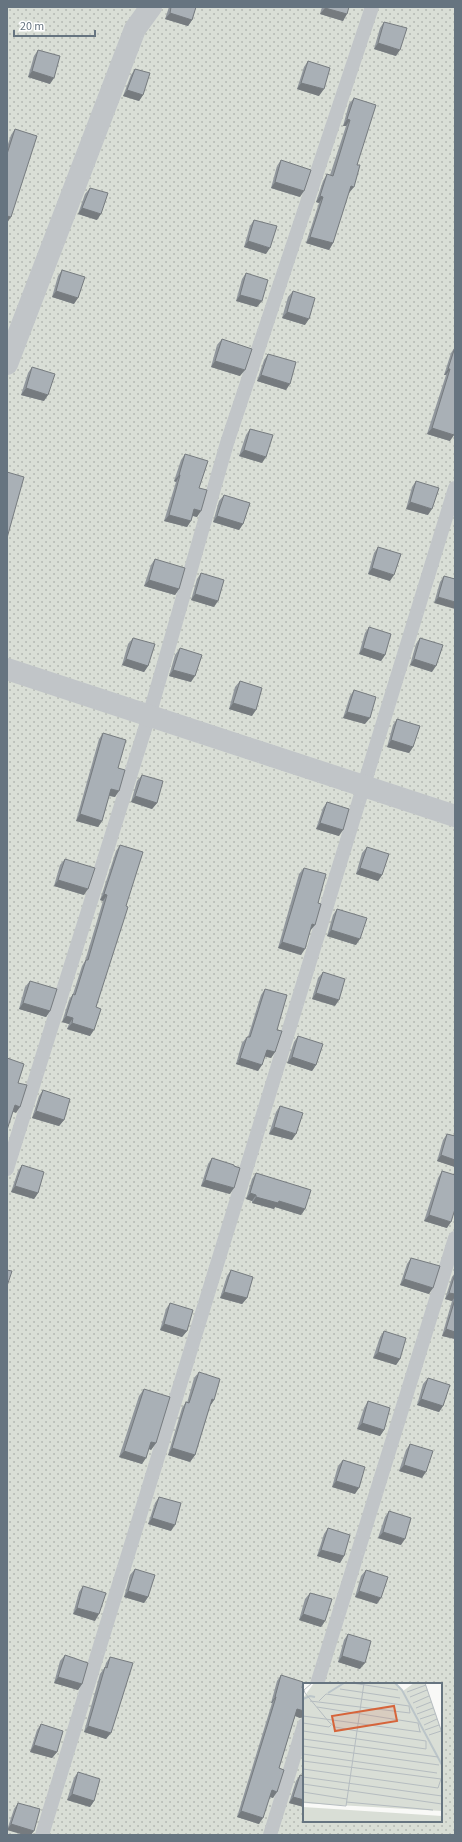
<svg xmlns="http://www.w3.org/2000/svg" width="462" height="1842" font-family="'Source Sans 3',sans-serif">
	<defs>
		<pattern id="grass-dots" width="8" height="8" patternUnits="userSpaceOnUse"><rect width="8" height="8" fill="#d9ded6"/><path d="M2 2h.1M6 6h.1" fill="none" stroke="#b4b9b3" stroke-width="1.8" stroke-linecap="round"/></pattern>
	</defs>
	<rect width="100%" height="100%" fill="#f9f9f7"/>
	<path fill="url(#grass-dots)" fill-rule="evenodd" d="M 7,7 L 455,7 L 455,1835 L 7,1835 ZM 304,1684 L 441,1684 L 441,1821 L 304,1821 Z"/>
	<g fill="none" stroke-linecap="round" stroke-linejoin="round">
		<path stroke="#c1c5c8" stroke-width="14" d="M 7,1169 L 149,716 L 227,443 L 372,7
			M 317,1684 L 455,1238
			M 42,1835 L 455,488
			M 270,1835 L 304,1725"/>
		<path stroke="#c1c5c8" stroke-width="22" d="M 7,364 L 135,29 L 151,7
			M 7,669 L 455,816"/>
	</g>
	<path fill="#91979d" d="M 169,7 L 196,7 L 192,20 L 188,26 L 165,19 Z
		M 322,7 L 349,7 L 343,21 L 320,14 Z
		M 384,22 L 396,56 L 374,49 L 380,28 Z
		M 38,50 L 50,84 L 28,77 L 34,56 Z
		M 308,61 L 319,96 L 297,89 L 304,67 Z
		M 135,69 L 143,95 L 139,101 L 123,96 L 131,75 Z
		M 354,98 L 357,165 L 349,193 L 348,193 L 333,243 L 329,250 L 306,243 L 319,203 L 316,202 L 323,181 L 327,174 L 330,175 L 346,126 L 343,126 L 349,104 Z
		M 15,129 L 7,223 L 7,147 L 11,135 Z
		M 281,160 L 300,197 L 271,188 L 277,166 Z
		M 90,188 L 97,220 L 78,214 L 85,194 Z
		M 254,220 L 266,254 L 244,247 L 250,226 Z
		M 62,270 L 74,304 L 52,297 L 58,276 Z
		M 246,273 L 257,307 L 236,301 L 242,279 Z
		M 293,291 L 305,325 L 282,318 L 288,297 Z
		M 222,339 L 240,376 L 211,367 L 217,345 Z
		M 455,347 L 450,441 L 427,434 L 446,375 L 444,375 L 451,353 Z
		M 268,354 L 286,390 L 257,381 L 264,360 Z
		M 32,367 L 44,401 L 21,395 L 28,373 Z
		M 250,429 L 262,463 L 239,456 L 246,435 Z
		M 185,454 L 199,488 L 197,517 L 193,516 L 187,527 L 164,521 L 176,482 L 174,481 L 181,460 Z
		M 416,481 L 428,515 L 406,509 L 412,487 Z
		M 224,495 L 243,524 L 239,530 L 213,522 L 219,501 Z
		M 378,547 L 390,581 L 368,574 L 374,553 Z
		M 155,559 L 179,589 L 175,595 L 144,586 L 151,565 Z
		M 201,573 L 214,607 L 191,600 L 197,579 Z
		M 444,576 L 455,579 L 434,603 L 440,582 Z
		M 369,627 L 385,655 L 381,661 L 359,654 L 365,633 Z
		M 133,638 L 148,666 L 144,672 L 122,665 L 128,644 Z
		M 420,638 L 432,672 L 410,665 L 416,644 Z
		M 180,648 L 191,682 L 169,676 L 175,655 Z
		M 240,681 L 252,716 L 229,709 L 235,687 Z
		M 354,690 L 365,724 L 343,718 L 350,696 Z
		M 397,719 L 413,747 L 409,753 L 387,747 L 393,725 Z
		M 103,733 L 118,768 L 115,797 L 109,796 L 102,821 L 98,827 L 76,821 L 99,739 Z
		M 142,775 L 157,803 L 152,809 L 131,802 L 137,781 Z
		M 327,802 L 339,836 L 316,829 L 323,808 Z
		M 120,845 L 126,906 L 96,1007 L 90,1036 L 67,1029 L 69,1024 L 62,1022 L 69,1000 L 73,994 L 82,966 L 85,961 L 103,901 L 100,900 L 116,851 Z
		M 367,847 L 382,875 L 378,881 L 356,874 L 362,853 Z
		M 65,859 L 84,895 L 54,886 L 60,865 Z
		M 304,868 L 310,931 L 301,955 L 278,948 L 299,874 Z
		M 337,909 L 356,945 L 327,936 L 333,915 Z
		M 323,972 L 335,1006 L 312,999 L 318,978 Z
		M 30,981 L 50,1011 L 46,1017 L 19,1009 L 25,987 Z
		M 265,989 L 277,1030 L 275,1052 L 271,1058 L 265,1056 L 258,1071 L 236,1064 L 242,1043 L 247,1037 L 248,1037 L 261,995 Z
		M 298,1036 L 316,1065 L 312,1071 L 287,1063 L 294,1042 Z
		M 43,1090 L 64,1120 L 59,1126 L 32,1118 L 39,1096 Z
		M 280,1106 L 292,1140 L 269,1134 L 276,1112 Z
		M 447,1134 L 455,1136 L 455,1167 L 437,1161 L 443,1140 Z
		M 212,1158 L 230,1194 L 201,1186 L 208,1164 Z
		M 22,1165 L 38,1193 L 34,1199 L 11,1192 L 18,1171 Z
		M 442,1171 L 447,1228 L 424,1221 L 438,1178 Z
		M 256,1173 L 305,1209 L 301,1215 L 275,1207 L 274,1209 L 252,1203 L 252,1201 L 246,1199 L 252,1179 Z
		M 411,1258 L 429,1294 L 400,1285 L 407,1264 Z
		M 231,1270 L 247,1298 L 242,1304 L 220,1298 L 227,1276 Z
		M 455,1273 L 455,1339 L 442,1336 L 452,1301 L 445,1299 L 452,1277 Z
		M 170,1303 L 187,1331 L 182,1337 L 160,1330 L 166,1309 Z
		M 384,1331 L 400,1359 L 396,1365 L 373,1358 L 380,1337 Z
		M 199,1372 L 214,1400 L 210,1406 L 195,1455 L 190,1462 L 168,1455 L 182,1408 L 186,1402 L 187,1403 L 194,1378 Z
		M 428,1378 L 443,1406 L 439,1412 L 417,1405 L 423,1384 Z
		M 144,1389 L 156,1443 L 151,1450 L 149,1449 L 142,1464 L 119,1457 L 139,1396 Z
		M 368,1401 L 384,1430 L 380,1436 L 357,1429 L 364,1408 Z
		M 410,1444 L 422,1478 L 399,1471 L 406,1450 Z
		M 343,1460 L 355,1494 L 332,1487 L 338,1466 Z
		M 159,1497 L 171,1531 L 148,1524 L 155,1503 Z
		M 389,1511 L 401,1545 L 378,1538 L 385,1517 Z
		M 328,1528 L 344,1556 L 340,1563 L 317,1556 L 324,1534 Z
		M 135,1569 L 148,1597 L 144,1603 L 124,1597 L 130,1575 Z
		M 366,1570 L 377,1604 L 355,1597 L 361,1576 Z
		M 83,1586 L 95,1621 L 73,1614 L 79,1592 Z
		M 310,1593 L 325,1621 L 321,1627 L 299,1620 L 305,1599 Z
		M 348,1634 L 360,1669 L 338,1662 L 344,1640 Z
		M 65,1655 L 82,1684 L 78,1690 L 54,1683 L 60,1661 Z
		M 110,1657 L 106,1739 L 84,1732 L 100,1674 L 105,1667 L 106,1663 Z
		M 281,1675 L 302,1688 L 300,1718 L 295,1716 L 279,1768 L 273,1798 L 270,1797 L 259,1824 L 237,1817 L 272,1703 L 271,1703 L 277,1681 Z
		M 41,1724 L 57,1752 L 52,1758 L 30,1752 L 37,1730 Z
		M 78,1772 L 94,1801 L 90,1807 L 67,1800 L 74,1778 Z
		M 300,1775 L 304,1776 L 304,1807 L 289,1803 L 296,1781 Z
		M 18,1803 L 31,1835 L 7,1830 L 14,1809 Z"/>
	<path fill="#767b7f" d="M 325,8 L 347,14 L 343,21 L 320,14 Z
		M 170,13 L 192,20 L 188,26 L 165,19 Z
		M 378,43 L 400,50 L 396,56 L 374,49 Z
		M 32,71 L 54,78 L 50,84 L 28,77 Z
		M 301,83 L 324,89 L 319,96 L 297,89 Z
		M 127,90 L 143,95 L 139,101 L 123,96 Z
		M 347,119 L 350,120 L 346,126 L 343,126 Z
		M 275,182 L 304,191 L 300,197 L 271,188 Z
		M 351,186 L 354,187 L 349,193 L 346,192 Z
		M 320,196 L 323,197 L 319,203 L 316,202 Z
		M 82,208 L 101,214 L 97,220 L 78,214 Z
		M 7,216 L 11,217 L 7,223 Z
		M 310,237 L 333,243 L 329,250 L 306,243 Z
		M 248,241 L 270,248 L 266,254 L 244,247 Z
		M 56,291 L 78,298 L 74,304 L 52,297 Z
		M 240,295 L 262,301 L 257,307 L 236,301 Z
		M 287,312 L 309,319 L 305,325 L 282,318 Z
		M 215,361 L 245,370 L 240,376 L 211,367 Z
		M 448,369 L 450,369 L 446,375 L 444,375 Z
		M 261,375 L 290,384 L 286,390 L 257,381 Z
		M 26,388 L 48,395 L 44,401 L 21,395 Z
		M 432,428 L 454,435 L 450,441 L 427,434 Z
		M 244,450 L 266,457 L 262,463 L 239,456 Z
		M 179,475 L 180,475 L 176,482 L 174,481 Z
		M 410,502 L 432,509 L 428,515 L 406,509 Z
		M 194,509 L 201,511 L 197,517 L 190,515 Z
		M 169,515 L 191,521 L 187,527 L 164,521 Z
		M 217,516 L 243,524 L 239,530 L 213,522 Z
		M 372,568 L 394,575 L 390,581 L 368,574 Z
		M 149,580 L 179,589 L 175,595 L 144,586 Z
		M 195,594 L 218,601 L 214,607 L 191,600 Z
		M 438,597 L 455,602 L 455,609 L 434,603 Z
		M 363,648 L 385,655 L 381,661 L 359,654 Z
		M 126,659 L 148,666 L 144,672 L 122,665 Z
		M 414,659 L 436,666 L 432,672 L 410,665 Z
		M 173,670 L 195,676 L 191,682 L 169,676 Z
		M 233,703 L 256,710 L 252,716 L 229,709 Z
		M 347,712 L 370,718 L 365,724 L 343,718 Z
		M 391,740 L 413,747 L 409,753 L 387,747 Z
		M 111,789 L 119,791 L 115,797 L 107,795 Z
		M 135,796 L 157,803 L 152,809 L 131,802 Z
		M 80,814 L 102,821 L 98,827 L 76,821 Z
		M 320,823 L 343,830 L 339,836 L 316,829 Z
		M 360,868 L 382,875 L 378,881 L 356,874 Z
		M 58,880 L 88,889 L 84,895 L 54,886 Z
		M 104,894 L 107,895 L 103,901 L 100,900 Z
		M 312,924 L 315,925 L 310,931 Z
		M 331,930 L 360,939 L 356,945 L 327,936 Z
		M 282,942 L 305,949 L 301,955 L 278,948 Z
		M 316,993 L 339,1000 L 335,1006 L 312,999 Z
		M 23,1003 L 50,1011 L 46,1017 L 19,1009 Z
		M 66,1016 L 73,1018 L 69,1024 L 62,1022 Z
		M 72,1023 L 94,1030 L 90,1036 L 67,1029 Z
		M 267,1050 L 275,1052 L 271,1058 L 263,1056 Z
		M 292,1057 L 316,1065 L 312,1071 L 287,1063 Z
		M 240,1058 L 262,1065 L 258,1071 L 236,1064 Z
		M 15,1105 L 20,1107 L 16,1113 L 11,1111 Z
		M 36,1111 L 64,1120 L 59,1126 L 32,1118 Z
		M 274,1127 L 296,1134 L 292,1140 L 269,1134 Z
		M 441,1155 L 455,1160 L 455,1167 L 437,1161 Z
		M 205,1180 L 234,1188 L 230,1194 L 201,1186 Z
		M 15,1186 L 38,1193 L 34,1199 L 11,1192 Z
		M 250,1193 L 256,1195 L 252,1201 L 246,1199 Z
		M 256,1197 L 279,1201 L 305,1209 L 301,1215 L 275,1207 L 274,1209 L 252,1203 Z
		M 429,1215 L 451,1222 L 447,1228 L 424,1221 Z
		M 404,1279 L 433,1288 L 429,1294 L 400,1285 Z
		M 224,1292 L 247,1298 L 242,1304 L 220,1298 Z
		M 449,1293 L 455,1294 L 455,1297 L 452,1301 L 445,1299 Z
		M 164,1324 L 187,1331 L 182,1337 L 160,1330 Z
		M 446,1329 L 455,1332 L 455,1339 L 442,1336 Z
		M 378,1352 L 400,1359 L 396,1365 L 373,1358 Z
		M 212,1399 L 214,1400 L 210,1406 Z
		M 421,1399 L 443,1406 L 439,1412 L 417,1405 Z
		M 362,1423 L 384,1430 L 380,1436 L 357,1429 Z
		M 151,1442 L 156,1443 L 151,1450 L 147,1448 Z
		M 172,1448 L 195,1455 L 190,1462 L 168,1455 Z
		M 124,1451 L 146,1458 L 142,1464 L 119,1457 Z
		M 404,1465 L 426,1472 L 422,1478 L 399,1471 Z
		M 336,1481 L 359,1488 L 355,1494 L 332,1487 Z
		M 152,1518 L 175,1525 L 171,1531 L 148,1524 Z
		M 383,1532 L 405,1539 L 401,1545 L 378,1538 Z
		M 321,1550 L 344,1556 L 340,1563 L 317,1556 Z
		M 128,1591 L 148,1597 L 144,1603 L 124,1597 Z
		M 359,1591 L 381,1598 L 377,1604 L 355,1597 Z
		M 77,1608 L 99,1614 L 95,1621 L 73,1614 Z
		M 303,1614 L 325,1621 L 321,1627 L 299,1620 Z
		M 342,1656 L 365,1663 L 360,1669 L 338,1662 Z
		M 58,1677 L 82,1684 L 78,1690 L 54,1683 Z
		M 275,1697 L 276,1697 L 272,1703 L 271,1703 Z
		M 297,1709 L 304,1711 L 304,1717 L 300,1718 L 293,1715 Z
		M 88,1726 L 111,1733 L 106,1739 L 84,1732 Z
		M 34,1745 L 57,1752 L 52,1758 L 30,1752 Z
		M 272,1790 L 277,1792 L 273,1798 L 268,1796 Z
		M 72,1794 L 94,1801 L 90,1807 L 67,1800 Z
		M 293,1797 L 304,1800 L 304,1807 L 289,1803 Z
		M 241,1811 L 263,1818 L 259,1824 L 237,1817 Z
		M 11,1824 L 34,1831 L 31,1835 L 24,1835 L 7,1830 Z"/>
	<path fill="#a9b0b6" stroke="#767b7f" d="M 171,7 L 196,7 L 192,20 L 170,13 Z
		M 325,7 L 349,7 L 347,14 L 325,8 Z
		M 384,22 L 407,28 L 400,50 L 378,43 Z
		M 38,50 L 60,56 L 54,78 L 32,71 Z
		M 308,61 L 330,68 L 324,89 L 301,83 Z
		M 135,69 L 150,73 L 143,95 L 127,90 Z
		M 354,98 L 376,105 L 357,165 L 360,165 L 354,187 L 351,186 L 333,243 L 310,237 L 323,197 L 320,196 L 327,174 L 333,176 L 350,120 L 347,119 Z
		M 15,129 L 37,136 L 11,217 L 7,216 L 7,154 Z
		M 281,160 L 311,170 L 304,191 L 275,182 Z
		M 90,188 L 108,193 L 101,214 L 82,208 Z
		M 254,220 L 277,226 L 270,248 L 248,241 Z
		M 62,270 L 85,277 L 78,298 L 56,291 Z
		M 246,273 L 268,280 L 262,301 L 240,295 Z
		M 293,291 L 315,298 L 309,319 L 287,312 Z
		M 222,339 L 252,349 L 245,370 L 215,361 Z
		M 455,347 L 455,431 L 454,435 L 432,428 L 450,369 L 448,369 Z
		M 268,354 L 296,362 L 290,384 L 261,375 Z
		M 32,367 L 55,374 L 48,395 L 26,388 Z
		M 250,429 L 273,435 L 266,457 L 244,450 Z
		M 185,454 L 208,461 L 199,488 L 207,490 L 201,511 L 194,509 L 191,521 L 169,515 L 180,475 L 179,475 Z
		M 7,472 L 24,477 L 7,538 Z
		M 416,481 L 439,488 L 432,509 L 410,502 Z
		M 224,495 L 250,503 L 243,524 L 217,516 Z
		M 378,547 L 401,554 L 394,575 L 372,568 Z
		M 155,559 L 185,568 L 179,589 L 149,580 Z
		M 201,573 L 224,580 L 218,601 L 195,594 Z
		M 444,576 L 455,579 L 455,602 L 438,597 Z
		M 369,627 L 391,634 L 385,655 L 363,648 Z
		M 133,638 L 155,644 L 148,666 L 126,659 Z
		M 420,638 L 443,645 L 436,666 L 414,659 Z
		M 180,648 L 202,655 L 195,676 L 173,670 Z
		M 240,681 L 262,688 L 256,710 L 233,703 Z
		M 354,690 L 376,697 L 370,718 L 347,712 Z
		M 397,719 L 420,726 L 413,747 L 391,740 Z
		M 103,733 L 126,740 L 118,768 L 125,770 L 119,791 L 111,789 L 102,821 L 80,814 Z
		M 142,775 L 163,781 L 157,803 L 135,796 Z
		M 327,802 L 349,809 L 343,830 L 320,823 Z
		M 120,845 L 143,852 L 126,906 L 128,907 L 96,1007 L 101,1009 L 94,1030 L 72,1023 L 73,1018 L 66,1016 L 73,994 L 75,995 L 86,960 L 88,960 L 107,895 L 104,894 Z
		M 367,847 L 389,854 L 382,875 L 360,868 Z
		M 65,859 L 95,868 L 88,889 L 58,880 Z
		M 304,868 L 326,874 L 318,903 L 321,904 L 315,925 L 312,924 L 305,949 L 282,942 Z
		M 337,909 L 367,918 L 360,939 L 331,930 Z
		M 323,972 L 345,979 L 339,1000 L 316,993 Z
		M 30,981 L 57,989 L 50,1011 L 23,1003 Z
		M 265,989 L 287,995 L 277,1030 L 282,1031 L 275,1052 L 267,1050 L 262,1065 L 240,1058 L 247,1037 L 250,1037 Z
		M 298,1036 L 323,1044 L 316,1065 L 292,1057 Z
		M 7,1058 L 24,1064 L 18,1083 L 27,1085 L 20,1107 L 15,1105 L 7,1130 Z
		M 43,1090 L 70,1099 L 64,1120 L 36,1111 Z
		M 280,1106 L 303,1113 L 296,1134 L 274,1127 Z
		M 447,1134 L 455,1136 L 455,1160 L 441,1155 Z
		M 212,1158 L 234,1165 L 234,1166 L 240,1168 L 234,1188 L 205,1180 Z
		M 22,1165 L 44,1172 L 38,1193 L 15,1186 Z
		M 442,1171 L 455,1175 L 455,1209 L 451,1222 L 429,1215 Z
		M 256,1173 L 311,1190 L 305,1209 L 279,1201 L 278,1203 L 256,1197 L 256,1195 L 250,1193 Z
		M 411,1258 L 440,1266 L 433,1288 L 404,1279 Z
		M 7,1270 L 12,1271 L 7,1286 Z
		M 231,1270 L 253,1277 L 247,1298 L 224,1292 Z
		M 455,1274 L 455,1294 L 449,1293 Z
		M 455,1299 L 455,1332 L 446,1329 Z
		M 170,1303 L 193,1310 L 187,1331 L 164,1324 Z
		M 384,1331 L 406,1338 L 400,1359 L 378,1352 Z
		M 199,1372 L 220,1379 L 214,1400 L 212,1399 L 195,1455 L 172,1448 L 186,1402 L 189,1403 Z
		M 428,1378 L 450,1385 L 443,1406 L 421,1399 Z
		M 144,1389 L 170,1397 L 156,1443 L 151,1442 L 146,1458 L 124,1451 Z
		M 368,1401 L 390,1408 L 384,1430 L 362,1423 Z
		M 410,1444 L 433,1451 L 426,1472 L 404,1465 Z
		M 343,1460 L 365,1467 L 359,1488 L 336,1481 Z
		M 159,1497 L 181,1503 L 175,1525 L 152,1518 Z
		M 389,1511 L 411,1518 L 405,1539 L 383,1532 Z
		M 328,1528 L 350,1535 L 344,1556 L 321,1550 Z
		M 135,1569 L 155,1575 L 148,1597 L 128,1591 Z
		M 366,1570 L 388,1577 L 381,1598 L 359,1591 Z
		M 83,1586 L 106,1593 L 99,1614 L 77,1608 Z
		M 310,1593 L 332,1599 L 325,1621 L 303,1614 Z
		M 348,1634 L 371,1641 L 365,1663 L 342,1656 Z
		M 65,1655 L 88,1663 L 82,1684 L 58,1677 Z
		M 110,1657 L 133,1663 L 111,1733 L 88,1726 L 105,1667 L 107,1668 Z
		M 281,1675 L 303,1682 L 302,1688 L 304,1688 L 304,1711 L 297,1709 L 279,1768 L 284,1770 L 277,1792 L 272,1790 L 263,1818 L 241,1811 L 276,1697 L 275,1697 Z
		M 41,1724 L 63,1731 L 57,1752 L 34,1745 Z
		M 78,1772 L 100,1779 L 94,1801 L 72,1794 Z
		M 300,1775 L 304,1776 L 304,1800 L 293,1797 Z
		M 18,1803 L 40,1809 L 34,1831 L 11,1824 Z"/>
	<g transform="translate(303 1683)">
		<rect width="139" height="139" fill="#f9f9f7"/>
		<path d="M 11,0 L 91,0 L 100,8 L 111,0 L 122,0 L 139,49 L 139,128 L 0,120 L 0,15 Z" fill="#d9ded6"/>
		<path d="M 0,124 L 139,133 L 139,138 L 1,138 Z" fill="#d9ded6"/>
		<path fill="none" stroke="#bbc5c9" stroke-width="2" d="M 92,0 L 99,7 L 139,82M 25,10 L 41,0M 0,16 L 7,13 L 12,14"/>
		<path fill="none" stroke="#b5bcc0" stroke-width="1" d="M 49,0 L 95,7M 122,0 L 139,50M 37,6 L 97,15M 104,9 L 123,2M 107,14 L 124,7M 7,18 L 107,30 L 106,23 L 23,11 L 16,18M 110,20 L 126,13M 14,24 L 115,40 L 117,49M 113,25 L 128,19M 114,31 L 130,25M 0,33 L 118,49M 117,36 L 132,31M 0,40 L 26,44 L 28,42M 121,42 L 134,36M 122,47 L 136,42M 0,48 L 123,66 L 123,58 L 54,48 L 61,0M 126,52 L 138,48M 0,56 L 135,74M 0,63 L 136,82M 0,71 L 134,90M 0,78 L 138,96M 0,86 L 135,105 L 138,96M 0,94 L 139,113M 0,101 L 139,121M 0,109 L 44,116M 0,119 L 43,123 L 54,48 L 32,44 L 26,39 L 2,10 L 1,7 L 9,0M 43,119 L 130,127"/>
		<path fill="#d6643a" fill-opacity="0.15" stroke="#d6643a" stroke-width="2" d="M 91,23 L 94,38 L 32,48 L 29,33 Z"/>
		<rect width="139" height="139" fill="none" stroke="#667480" stroke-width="2"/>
	</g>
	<rect width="462" height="1842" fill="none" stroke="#667480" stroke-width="16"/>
	<path d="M14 30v6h81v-6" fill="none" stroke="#667480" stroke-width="2"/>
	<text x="20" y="30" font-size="12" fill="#667480" stroke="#ffffff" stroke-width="3" paint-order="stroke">20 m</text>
</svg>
